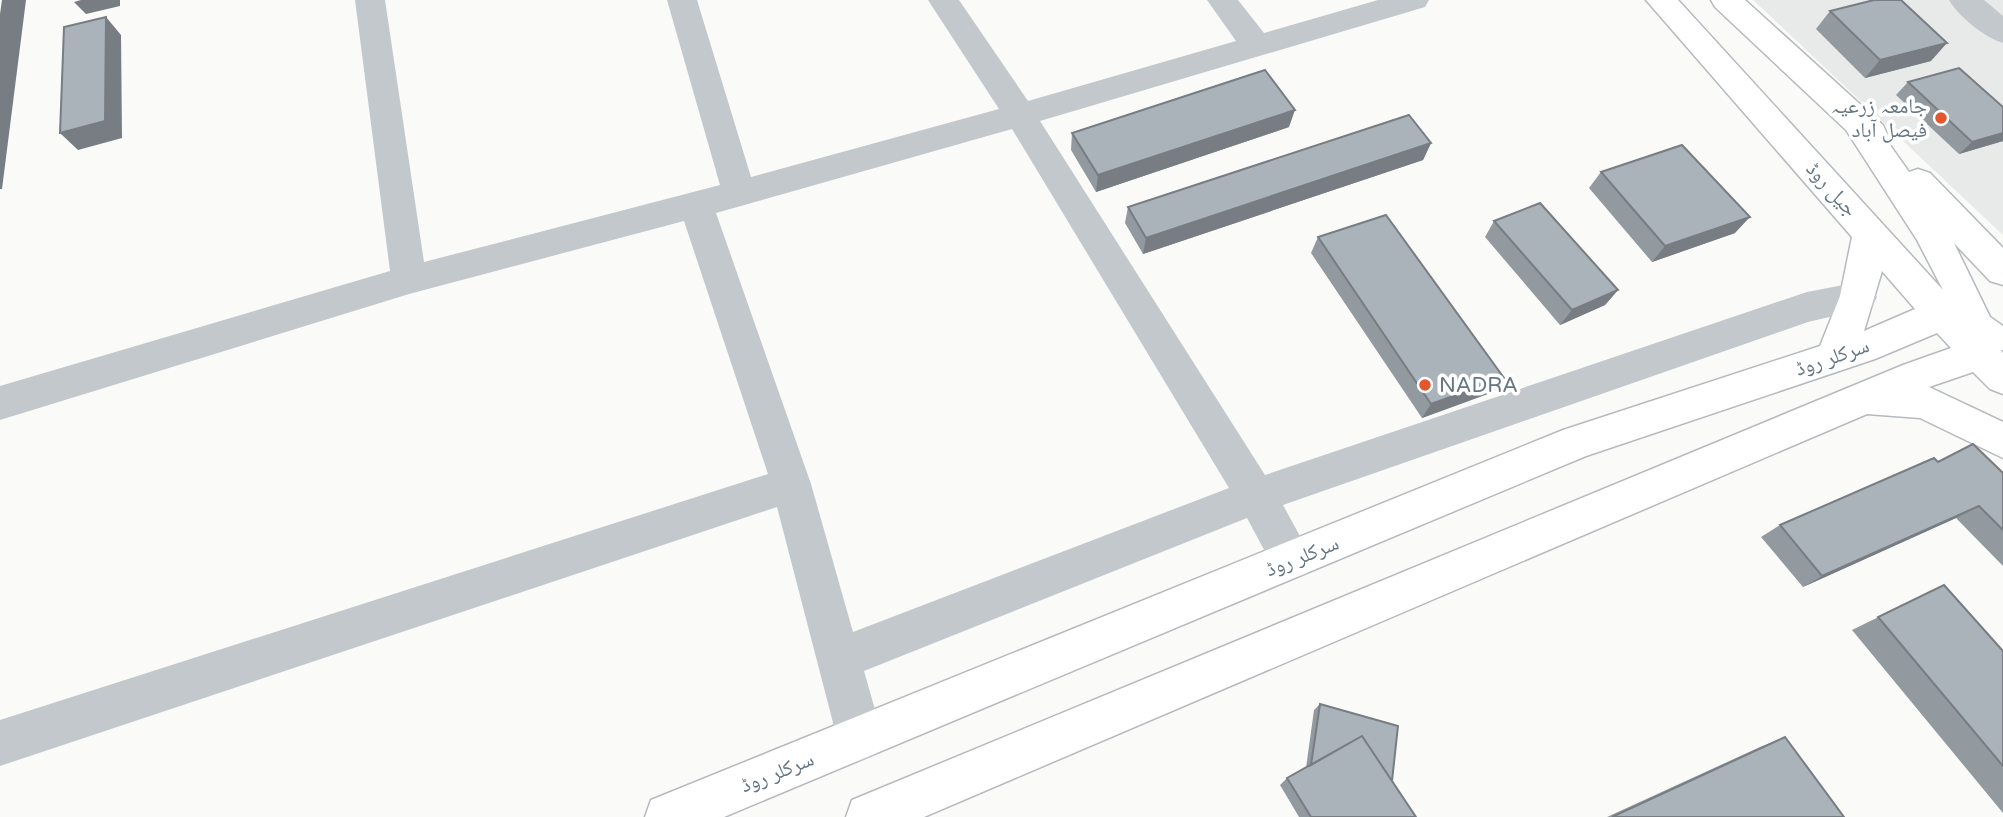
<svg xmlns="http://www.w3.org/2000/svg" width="2003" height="817" font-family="'Varela Round','Noto Naskh Arabic',sans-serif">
	<rect width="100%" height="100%" fill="#fafaf8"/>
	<path fill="#e8e9e9" d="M 1753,0 L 2003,0 L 2003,235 Z"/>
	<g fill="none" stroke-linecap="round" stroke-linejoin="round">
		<defs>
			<path id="major" d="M 1646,0 L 1678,0 L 1943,290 L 1917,240 L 1846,130 L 1715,7 L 1711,0 L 1745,0 L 1883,125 L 1887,134 L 1885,138 L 1909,172 L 1918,169 L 1930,173 L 2003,248 L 2003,285 L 1990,281 L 1954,243 L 1990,317 L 2003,326 L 2003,350 L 2001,350 L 2003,353 L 2003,394 L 1990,389 L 1973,372 L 1929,387 L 2003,422 L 2003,458 L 1920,418 L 1867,414 L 924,817 L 846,817 L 852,800 L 1903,365 L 1951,348 L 1937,333 L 1875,359 L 1586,456 L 724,817 L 645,817 L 651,800 L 1563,430 L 1820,346 L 1840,296 L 1852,237 ZM 1882,271 L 1915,309 L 1864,331 Z"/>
		</defs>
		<use href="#major" stroke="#b5babe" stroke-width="3"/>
		<path fill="#c3c8cc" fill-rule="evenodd" d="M 355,0 L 385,0 L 424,262 L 720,185 L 667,0 L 697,0 L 751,177 L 999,109 L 928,0 L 959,0 L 1028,101 L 1236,41 L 1207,0 L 1238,0 L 1264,33 L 1378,0 L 1429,0 L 1425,7 L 1040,121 L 1265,475 L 1807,292 L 1859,282 L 1872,287 L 1877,297 L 1872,307 L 1808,322 L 1283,505 L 1313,560 L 1307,574 L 1292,579 L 1277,574 L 1247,518 L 864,671 L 883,738 L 876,754 L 860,761 L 844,754 L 837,738 L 777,507 L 0,766 L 0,720 L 768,474 L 684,221 L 409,294 L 0,420 L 0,386 L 390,271 ZM 1012,129 L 1229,488 L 853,632 L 811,484 L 716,213 Z
			M 1949,0 L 1984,0 L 2003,16 L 2003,43 C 1984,37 1959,17 1949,0 Z"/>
		<use href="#major" fill="#fff" fill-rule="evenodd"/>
	</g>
	<path fill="#929a9f" d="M 1830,11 L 1931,61 L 1865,78 L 1816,29 Z
		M 1908,82 L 2003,141 L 1959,154 L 1896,95 Z
		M 1289,127 L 1096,192 L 1071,150 L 1072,133 Z
		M 1431,143 L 1423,160 L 1143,254 L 1125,223 L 1128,207 Z
		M 1601,172 L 1735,233 L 1652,262 L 1589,188 Z
		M 1494,221 L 1618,290 L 1605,305 L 1560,325 L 1485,237 Z
		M 1318,237 L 1504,378 L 1493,392 L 1422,418 L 1311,253 Z
		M 1938,462 L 2003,473 L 2003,566 L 1956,518 L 1803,587 L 1761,537 L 1780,525 Z
		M 1944,585 L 2003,651 L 2003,813 L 1852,630 Z
		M 1320,704 L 1392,781 L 1416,817 L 1299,817 L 1280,785 L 1287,778 L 1306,768 L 1314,710 Z
		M 1785,737 L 1844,817 L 1607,817 L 1760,747 Z"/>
	<path fill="#777d82" d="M 2,0 L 26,0 L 2,189 L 0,189 L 0,14 Z
		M 81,0 L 120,0 L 120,6 L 86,14 L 74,2 Z
		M 106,17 L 121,35 L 122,138 L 78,150 L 60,133 Z
		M 1947,43 L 1931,61 L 1865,78 L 1880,60 Z
		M 1295,110 L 1289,127 L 1096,192 L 1098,175 Z
		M 2003,133 L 2003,141 L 1959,154 L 1972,142 Z
		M 1431,143 L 1423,160 L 1143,254 L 1146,238 Z
		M 1750,217 L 1735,233 L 1652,262 L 1665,246 Z
		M 1618,290 L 1605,305 L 1560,325 L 1572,310 Z
		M 1504,378 L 1493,392 L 1422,418 L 1431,404 Z
		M 1979,506 L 1956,518 L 1803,587 L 1822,576 Z"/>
	<path fill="#aab3b9" stroke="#777d82" stroke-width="2" d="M 1874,0 L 1901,0 L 1947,43 L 1880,60 L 1830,11 Z
		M 106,17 L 105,121 L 60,133 L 64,27 Z
		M 1959,68 L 2003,107 L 2003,133 L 1972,142 L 1908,82 Z
		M 1265,70 L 1295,110 L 1098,175 L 1072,133 Z
		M 1409,115 L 1431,143 L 1146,238 L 1128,207 Z
		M 1682,145 L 1750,217 L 1665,246 L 1601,172 Z
		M 1540,203 L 1618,290 L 1572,310 L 1494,221 Z
		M 1386,215 L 1504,378 L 1431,404 L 1318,237 Z
		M 1973,444 L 2003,473 L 2003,530 L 1979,506 L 1822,576 L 1780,525 L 1934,458 L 1938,462 Z
		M 1944,585 L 2003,651 L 2003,766 L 1878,617 Z
		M 1320,704 L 1398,726 L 1392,781 L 1362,736 L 1311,765 Z
		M 1362,736 L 1416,817 L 1311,817 L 1287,778 Z
		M 1785,737 L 1844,817 L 1612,817 Z"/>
	<g fill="#e4572e" stroke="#fff" stroke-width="2.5">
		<circle cx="1941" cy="118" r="7"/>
		<circle cx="1425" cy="385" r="7"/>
	</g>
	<g text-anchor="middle" stroke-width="7" stroke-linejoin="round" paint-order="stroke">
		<g font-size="21" fill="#657683" stroke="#fff" text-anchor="end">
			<text x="1927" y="113">جامعہ زرعیہ<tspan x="1927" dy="24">فیصل آباد</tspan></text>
			<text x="1439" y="392" text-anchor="start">NADRA</text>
		</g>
		<g font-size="21" fill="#657683" stroke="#fff">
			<text transform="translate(1832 189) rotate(48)" y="7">جیل روڈ</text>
			<text transform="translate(1832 357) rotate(-19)" y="7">سرکلر روڈ</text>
			<text transform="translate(1302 556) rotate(-22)" y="7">سرکلر روڈ</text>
			<text transform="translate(777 772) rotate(-22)" y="7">سرکلر روڈ</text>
		</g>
	</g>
</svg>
